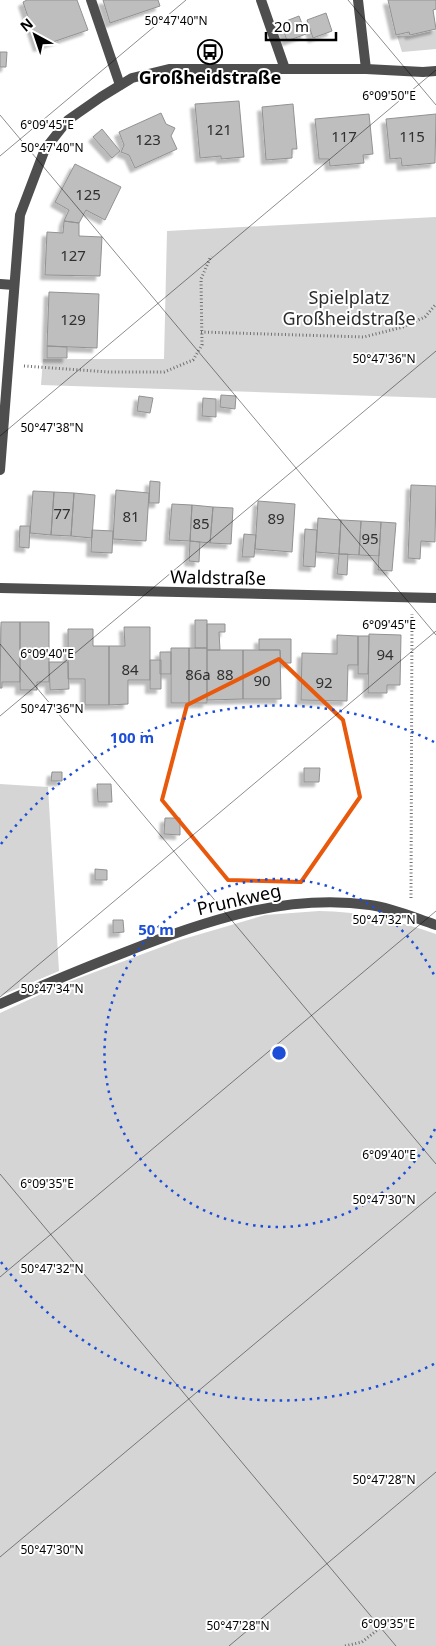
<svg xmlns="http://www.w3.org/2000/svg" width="436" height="1646" font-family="'Noto Sans',sans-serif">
	<defs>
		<filter id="shadow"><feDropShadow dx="-4.5" dy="4.5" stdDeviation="1" flood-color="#0004"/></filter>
	</defs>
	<rect width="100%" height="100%" fill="#fff"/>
	<path fill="#d5d5d5" d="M 436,30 L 436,49 L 402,52 L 397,36 L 410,36 Z
		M 436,217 L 436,398 L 41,385 L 43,359 L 164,359 L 167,231 Z
		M 0,784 L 48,787 L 59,971 L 0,996 Z
		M 319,911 C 358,911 399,921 436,934 L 436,1646 L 0,1646 L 0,1013 L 63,984 L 180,940 L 265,915 Z"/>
	<path fill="#bebebe" stroke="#929292" filter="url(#shadow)" d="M 27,0 L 77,0 L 88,30 L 38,47 L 23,2 Z
		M 103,0 L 158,0 L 160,6 L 110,23 Z
		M 388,0 L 436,0 L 436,9 L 433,10 L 436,29 L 410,35 L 409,32 L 396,35 Z
		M 326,13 L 332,31 L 313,38 L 307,20 Z
		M 299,16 L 306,34 L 287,41 L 281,23 Z
		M 0,52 L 7,52 L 6,67 L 0,67 Z
		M 239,101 L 244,157 L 221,159 L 221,156 L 200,158 L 195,104 Z
		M 293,104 L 297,149 L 292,149 L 292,158 L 266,160 L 262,107 Z
		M 161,113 L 166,124 L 175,128 L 171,136 L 177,149 L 135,168 L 129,155 L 121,152 L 124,145 L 119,132 Z
		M 369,114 L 373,154 L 363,155 L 364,163 L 330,166 L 329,159 L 319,159 L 315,119 Z
		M 436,114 L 435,163 L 402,166 L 401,158 L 390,159 L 386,119 Z
		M 102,129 L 120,151 L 112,158 L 93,137 Z
		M 75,164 L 121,187 L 105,220 L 86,210 L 79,223 L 64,221 L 69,210 L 55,202 Z
		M 64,221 L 79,223 L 79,236 L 102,237 L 100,276 L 45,275 L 47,232 L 63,233 Z
		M 49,292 L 99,294 L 97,348 L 47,346 Z
		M 47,346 L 67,347 L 67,358 L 47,358 Z
		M 221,395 L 236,396 L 235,409 L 220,407 Z
		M 139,396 L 153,398 L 150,413 L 137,411 Z
		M 203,398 L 216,399 L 216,417 L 202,416 Z
		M 150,481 L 160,482 L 159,503 L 149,503 Z
		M 411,485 L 436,486 L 435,542 L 421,541 L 420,559 L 408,558 Z
		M 116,490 L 149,493 L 146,541 L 113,539 Z
		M 33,491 L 54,492 L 51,535 L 30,533 Z
		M 54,492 L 74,493 L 71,536 L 51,535 Z
		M 74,493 L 95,495 L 92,538 L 71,536 Z
		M 258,501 L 295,504 L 292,552 L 255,549 Z
		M 172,504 L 192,505 L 190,541 L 169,540 Z
		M 192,505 L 213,507 L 210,543 L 190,541 Z
		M 213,507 L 233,508 L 231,544 L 210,543 Z
		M 318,518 L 341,520 L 339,554 L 316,552 Z
		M 341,520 L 361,521 L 359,555 L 339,554 Z
		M 361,521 L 381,522 L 379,556 L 359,555 Z
		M 381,522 L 396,523 L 392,571 L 378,570 Z
		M 20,526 L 30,526 L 29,548 L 19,547 Z
		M 305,529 L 317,530 L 315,567 L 303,566 Z
		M 92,530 L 113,531 L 112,553 L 91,552 Z
		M 244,534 L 256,535 L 254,557 L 242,557 Z
		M 190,541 L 200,542 L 199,562 L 189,561 Z
		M 339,554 L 348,554 L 347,575 L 337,574 Z
		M 195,620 L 207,620 L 207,648 L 195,648 Z
		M 1,622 L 20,622 L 20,682 L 2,682 L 2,688 L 0,688 Z
		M 20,622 L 49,622 L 49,682 L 37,682 L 37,690 L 20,690 Z
		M 207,624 L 225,624 L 225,632 L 219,632 L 220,650 L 207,650 Z
		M 124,627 L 150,627 L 150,680 L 128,680 L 128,704 L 109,705 L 109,646 L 125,646 Z
		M 68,629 L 93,629 L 93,646 L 109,646 L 109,705 L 85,705 L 85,679 L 68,679 Z
		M 369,634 L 401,635 L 400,685 L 387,685 L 387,693 L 368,693 Z
		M 337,635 L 358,636 L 358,665 L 348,665 L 347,701 L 301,700 L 302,653 L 337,654 Z
		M 358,636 L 369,636 L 368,674 L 358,674 Z
		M 259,639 L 291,639 L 291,663 L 281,663 L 280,650 L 259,650 Z
		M 171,648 L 189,648 L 189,703 L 171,703 Z
		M 189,648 L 207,648 L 207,703 L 189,703 Z
		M 207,650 L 243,650 L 243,699 L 207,700 Z
		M 243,650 L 280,650 L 281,699 L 243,699 Z
		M 160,652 L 171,652 L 171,674 L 160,674 Z
		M 150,660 L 161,660 L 161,689 L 150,689 Z
		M 49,662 L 68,662 L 69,689 L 50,690 Z
		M 304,768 L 320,768 L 319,782 L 304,782 Z
		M 52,772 L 62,772 L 62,781 L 51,781 Z
		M 97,784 L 111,784 L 112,802 L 98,802 Z
		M 165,818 L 180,818 L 180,835 L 164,834 Z
		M 95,869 L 107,870 L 107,880 L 95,880 Z
		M 113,920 L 123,920 L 124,932 L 113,933 Z"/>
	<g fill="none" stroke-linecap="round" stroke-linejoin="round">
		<path stroke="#707070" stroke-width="3" stroke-dasharray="1 2.5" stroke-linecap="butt" d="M 201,332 L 364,337 L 403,327 L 425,317 L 436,304
			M 24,366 L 109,372 L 164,372 L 193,360 L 202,345 L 201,279 L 211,256
			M 411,898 L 412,614
			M 345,1646 L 362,1642 L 394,1617"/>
		<path stroke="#4e4e4e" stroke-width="10" d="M 91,0 L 120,85
			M 261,0 L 285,69"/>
		<path stroke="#4e4e4e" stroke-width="10" d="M 358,0 L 366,69
			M 0,284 L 14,285
			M 0,470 L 20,215 L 45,149 L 68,120 L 101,97 L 132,78 L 169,69 L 366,69 L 423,72 L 436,71
			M 0,588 L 436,598
			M 0,1004 C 41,986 81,969 123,953 C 201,922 285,893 370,905 C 393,908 415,918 436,925"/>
	</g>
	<path fill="none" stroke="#e8590c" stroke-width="4" stroke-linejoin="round" d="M 279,659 L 343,720 L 360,797 L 301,882 L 228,880 L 162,800 L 187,705 Z"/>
	<path fill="none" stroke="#000" stroke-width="1" stroke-opacity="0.45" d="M 348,0 L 436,105M 0,115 L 436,635M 0,156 L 186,0M 0,436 L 436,70M 0,644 L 436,1164M 0,716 L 436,351M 0,997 L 436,631M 0,1174 L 396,1646M 0,1277 L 436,911M 0,1557 L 436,1192M 229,1646 L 436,1472"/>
	<g fill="none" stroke="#1d4ed8" stroke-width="2.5" stroke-dasharray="2.5 5">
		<path d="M435 1129A174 174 0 1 1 435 977"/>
		<path d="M434 1364A348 348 0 0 1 1 1262M1 844A348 348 0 0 1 434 742"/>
	</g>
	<defs>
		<symbol id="bus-ring" viewBox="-11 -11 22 22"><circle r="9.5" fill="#fff" stroke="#000" stroke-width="1.5"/><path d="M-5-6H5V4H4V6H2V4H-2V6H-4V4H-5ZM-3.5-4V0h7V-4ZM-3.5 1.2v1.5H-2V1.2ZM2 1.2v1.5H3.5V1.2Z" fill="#000"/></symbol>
	</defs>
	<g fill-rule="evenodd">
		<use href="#bus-ring" x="196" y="38" width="28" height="28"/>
	</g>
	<g text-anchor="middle" stroke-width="4" stroke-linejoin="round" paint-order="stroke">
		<g font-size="15" fill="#303030">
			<text x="219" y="135">121</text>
			<text x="344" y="142">117</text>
			<text x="412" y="142">115</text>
			<text x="148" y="145">123</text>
			<text x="88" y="200">125</text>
			<text x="73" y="261">127</text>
			<text x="73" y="325">129</text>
			<text x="62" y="519">77</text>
			<text x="131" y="522">81</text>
			<text x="276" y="524">89</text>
			<text x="201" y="529">85</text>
			<text x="370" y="544">95</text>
			<text x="385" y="660">94</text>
			<text x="130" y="675">84</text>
			<text x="198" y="680">86a</text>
			<text x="225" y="680">88</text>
			<text x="262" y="686">90</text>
			<text x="324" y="688">92</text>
		</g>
		<g font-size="18" font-weight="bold" fill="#000" stroke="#fff">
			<text x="210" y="84">Großheidstraße</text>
		</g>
		<g font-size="18" fill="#2c2c2c" stroke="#fff">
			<text x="349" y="304">Spielplatz<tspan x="349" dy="21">Großheidstraße</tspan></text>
		</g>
		<g font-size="18" fill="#000" stroke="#fff">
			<text transform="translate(218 578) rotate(1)" y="6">Waldstraße</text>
			<text transform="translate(239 900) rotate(-13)" y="6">Prunkweg</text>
		</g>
	</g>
	<g font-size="12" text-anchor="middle" fill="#000" stroke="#fff" stroke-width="4" stroke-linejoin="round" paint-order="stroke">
		<text x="176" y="25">50°47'40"N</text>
		<text x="389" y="100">6°09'50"E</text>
		<text x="47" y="129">6°09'45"E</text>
		<text x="52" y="152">50°47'40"N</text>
		<text x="384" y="363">50°47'36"N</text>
		<text x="52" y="432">50°47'38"N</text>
		<text x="389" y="629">6°09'45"E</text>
		<text x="47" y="658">6°09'40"E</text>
		<text x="52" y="713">50°47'36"N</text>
		<text x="384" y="924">50°47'32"N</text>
		<text x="52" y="993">50°47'34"N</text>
		<text x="389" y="1159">6°09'40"E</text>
		<text x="47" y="1188">6°09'35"E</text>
		<text x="384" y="1204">50°47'30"N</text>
		<text x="52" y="1273">50°47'32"N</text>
		<text x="384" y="1484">50°47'28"N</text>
		<text x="52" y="1554">50°47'30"N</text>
		<text x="388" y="1628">6°09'35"E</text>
		<text x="238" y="1630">50°47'28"N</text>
	</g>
	<circle cx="279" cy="1053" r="8" fill="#1d4ed8" stroke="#fff" stroke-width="2.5"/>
	<g font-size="15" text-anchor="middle" font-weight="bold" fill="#1d4ed8" stroke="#fff" stroke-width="4" stroke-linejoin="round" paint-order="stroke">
		<text x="132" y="743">100 m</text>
		<text x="156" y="935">50 m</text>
	</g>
	<g transform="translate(35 35) rotate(320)" stroke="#ffffff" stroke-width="4" paint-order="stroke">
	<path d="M0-4L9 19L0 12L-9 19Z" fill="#000000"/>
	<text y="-8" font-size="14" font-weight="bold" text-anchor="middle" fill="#000000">N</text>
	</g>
	<path d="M266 32v8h70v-8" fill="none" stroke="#000000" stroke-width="2.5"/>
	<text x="274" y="32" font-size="15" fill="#000000" stroke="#ffffff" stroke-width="4" paint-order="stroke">20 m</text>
</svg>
